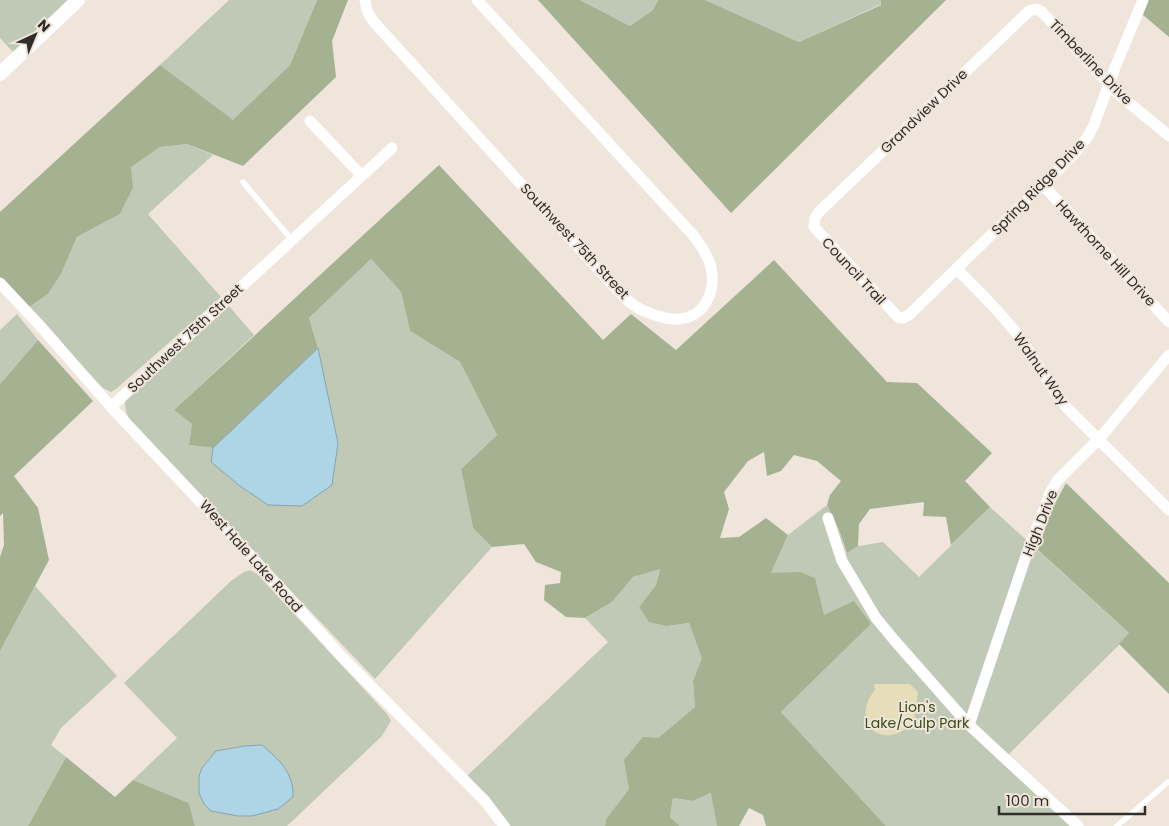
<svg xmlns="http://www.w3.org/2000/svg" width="1169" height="826" font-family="Poppins,sans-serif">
	<rect width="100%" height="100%" fill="#efe5db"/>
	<path fill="#c0c9b5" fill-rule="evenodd" d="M 0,0 L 68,0 L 14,53 L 0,38 Z
		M 229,0 L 317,0 L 290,65 L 233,121 L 160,65 Z
		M 580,0 L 658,0 L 653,10 L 630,26 Z
		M 705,0 L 881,0 L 881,4 L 799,42 Z
		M 187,144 L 213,155 L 148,214 L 221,297 L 116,389 L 111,392 L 103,388 L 28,308 L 48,294 L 61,274 L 77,237 L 120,214 L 133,188 L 130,167 L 160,147 Z
		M 371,259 L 401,292 L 410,331 L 460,362 L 497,435 L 461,469 L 473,528 L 492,547 L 375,679 L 143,436 C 133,423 122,415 126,398 L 228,305 L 254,335 L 174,410 L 192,424 L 189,445 L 213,448 L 211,462 L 240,486 L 268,505 L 338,443 L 318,348 L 309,318 Z
		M 17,314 L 38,340 L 0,384 L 0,330 Z
		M 827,505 L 839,530 L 846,553 L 858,546 L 883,542 L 919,577 L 990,507 L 1130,634 L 1005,758 L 1078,826 L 886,826 L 781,712 L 871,624 L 824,615 L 771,573 L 788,535 Z
		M 660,568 L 656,585 L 639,607 L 667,626 L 689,623 L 703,658 L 693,681 L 695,707 L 658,738 L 629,789 L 606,819 L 605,826 L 511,826 L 465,778 L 608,642 L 585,618 L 612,602 L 633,577 Z
		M 250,570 L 257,574 L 387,714 L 391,721 L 382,736 L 287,826 L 195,826 L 189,803 L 133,780 L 177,738 L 124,683 L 231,581 L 244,572 ZM 262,745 L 199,776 C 211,746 234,746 262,745 Z
		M 35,586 L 117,676 L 61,728 L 51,745 L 66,757 L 28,826 L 0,826 L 0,651 Z
		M 712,793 L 717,826 L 680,826 L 670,817 L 673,798 L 693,801 Z"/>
	<path fill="#a4b292" d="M 317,0 L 348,0 L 332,41 L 336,77 L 243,166 L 187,144 L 160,147 L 131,167 L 133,188 L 120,214 L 77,237 L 61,274 L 48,294 L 28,308 L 0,278 L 0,212 L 160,65 L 233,120 L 290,65 Z
		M 538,0 L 580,0 L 630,26 L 653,10 L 658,0 L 705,0 L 799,42 L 881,5 L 881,0 L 946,0 L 731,213 Z
		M 1146,0 L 1169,0 L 1169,37 L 1143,15 Z
		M 439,165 L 603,340 L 631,314 L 676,350 L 774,260 L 887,382 L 917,383 L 992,453 L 965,481 L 990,507 L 951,545 L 946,517 L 923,516 L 924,502 L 870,509 L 859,524 L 858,546 L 847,553 L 839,530 L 827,505 L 830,495 L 841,481 L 817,461 L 794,455 L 781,471 L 767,476 L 764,452 L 748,461 L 724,492 L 729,509 L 720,538 L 739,537 L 766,518 L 788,535 L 771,573 L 800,572 L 815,578 L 824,615 L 854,601 L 871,624 L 781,712 L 886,826 L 766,826 L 763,815 L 749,808 L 739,826 L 717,826 L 711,793 L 693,801 L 673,798 L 670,817 L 680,826 L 605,826 L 606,819 L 629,789 L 624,760 L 643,737 L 658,738 L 695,707 L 693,681 L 702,658 L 689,623 L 667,626 L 649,622 L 639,607 L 656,585 L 660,569 L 633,577 L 612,602 L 585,618 L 566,617 L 544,600 L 545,585 L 560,583 L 561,572 L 536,562 L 524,544 L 492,547 L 473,528 L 461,469 L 497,435 L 460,362 L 410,331 L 401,292 L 371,259 L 309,318 L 318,348 L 213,448 L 189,445 L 192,424 L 174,410 Z
		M 38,340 L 93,401 L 14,476 L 38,508 L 49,560 L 0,651 L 0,557 L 4,545 L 3,513 L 0,516 L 0,384 Z
		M 1066,483 L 1169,583 L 1169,694 L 1119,644 L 1129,633 L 1038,550 L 1051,511 Z
		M 66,757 L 115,797 L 133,780 L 189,803 L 195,826 L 28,826 Z"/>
	<path fill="#e7ddb8" d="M 874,684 L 910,684 L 918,692 L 913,729 L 907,728 C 877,750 851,718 875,690 Z"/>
	<path fill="#add5e6" stroke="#88a3ad" d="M 318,348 L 338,443 L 332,485 L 302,506 L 268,505 L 240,486 L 211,462 L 213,448 Z
		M 262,745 C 279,760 294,772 293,797 L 278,809 L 252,816 L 238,816 L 211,811 L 204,804 L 199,793 L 199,776 L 202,768 L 216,751 L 244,746 Z"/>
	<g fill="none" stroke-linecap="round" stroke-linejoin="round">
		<path stroke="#fff" stroke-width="5.5" d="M 243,182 L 292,240
			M 1117,826 L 1168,782"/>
		<path stroke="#fff" stroke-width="11" d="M 365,0 L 367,11 L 373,21 L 608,280 C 618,290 629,304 642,310 C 653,315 667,320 679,319 C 708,317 718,285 709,261 C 705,251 699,243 693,235 L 477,0
			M 1143,0 L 1114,70 L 1094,125 L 1087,138 L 1072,156 L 909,315 L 903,318 L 898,317 L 814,227 L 815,218 L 819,212 L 1029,11 L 1036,9 L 1042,12 L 1116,92 L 1169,136
			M 310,121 L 361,175
			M 1043,185 L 1169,322
			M 957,269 C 977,290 999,310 1017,334 C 1035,358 1048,385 1067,408 L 1169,510
			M 0,283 L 43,329 L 111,407 L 251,556 L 343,658 L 485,801 L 504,826
			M 111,407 L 392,148
			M 828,518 L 842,561 L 876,618 L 895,641 L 969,725 L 1078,826
			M 969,725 L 1027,553 L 1050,493 L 1057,481 L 1099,439 L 1169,355"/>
		<path stroke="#fff" stroke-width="14" d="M 0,74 L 78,0"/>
	</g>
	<g text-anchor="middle" stroke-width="4" stroke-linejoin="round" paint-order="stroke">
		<g font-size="14" fill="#312d29" stroke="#efe5db">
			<text transform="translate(1091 62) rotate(46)" y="5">Timberline Drive</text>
			<text transform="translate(924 111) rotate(-44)" y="5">Grandview Drive</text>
			<text transform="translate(1038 187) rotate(-46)" y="5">Spring Ridge Drive</text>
			<text transform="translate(575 241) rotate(47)" y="5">Southwest 75th Street</text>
			<text transform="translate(1106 253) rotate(47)" y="5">Hawthorne Hill Drive</text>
			<text transform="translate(854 271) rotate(47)" y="5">Council Trail</text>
			<text transform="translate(185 338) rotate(-43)" y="5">Southwest 75th Street</text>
			<text transform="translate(1041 369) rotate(55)" y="5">Walnut Way</text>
			<text transform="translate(1040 523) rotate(-68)" y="5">High Drive</text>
			<text transform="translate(251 556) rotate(48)" y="5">West Hale Lake Road</text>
		</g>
		<g font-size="14" fill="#384b19" stroke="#efe5db">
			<text x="917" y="712">Lion's<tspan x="917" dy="16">Lake/Culp Park</tspan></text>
		</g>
	</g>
	<g transform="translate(35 35) rotate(44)" stroke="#efe5db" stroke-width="4" paint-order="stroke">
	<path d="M0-4L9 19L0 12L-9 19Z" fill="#312d29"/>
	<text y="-8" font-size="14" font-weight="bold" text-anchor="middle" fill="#312d29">N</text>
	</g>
	<path d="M999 806v8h146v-8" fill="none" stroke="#312d29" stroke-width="2.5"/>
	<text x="1006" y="806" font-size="15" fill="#312d29" stroke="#efe5db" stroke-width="4" paint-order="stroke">100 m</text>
</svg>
